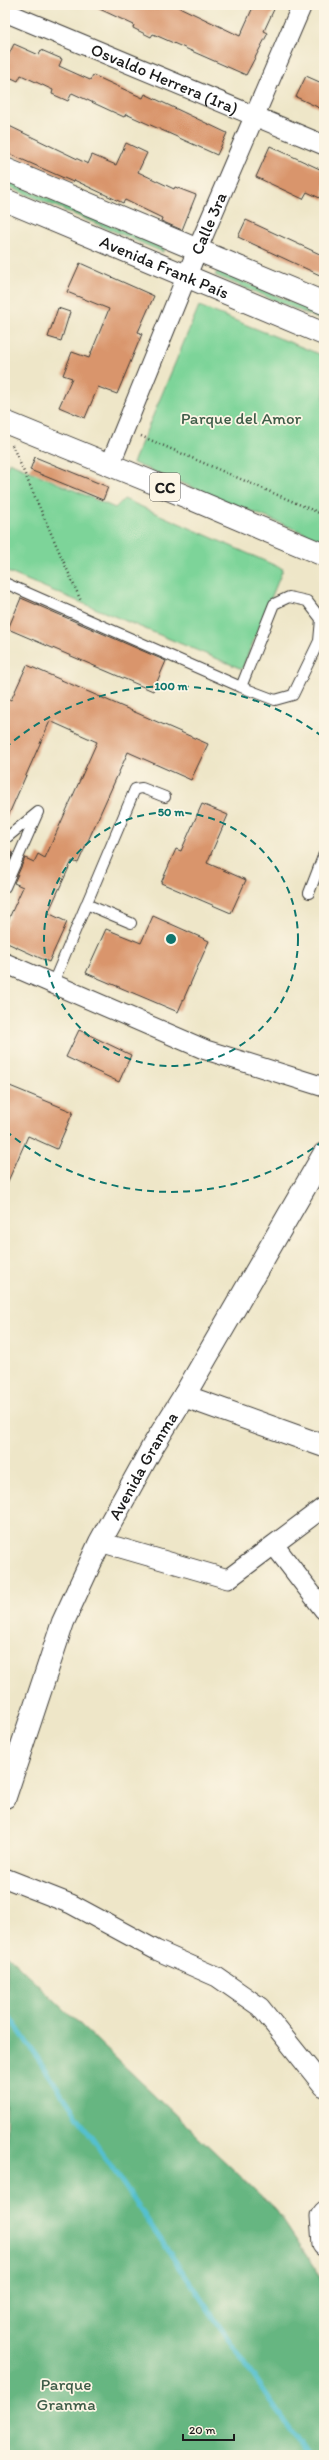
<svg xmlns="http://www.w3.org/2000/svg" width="329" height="2460" font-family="Itim,sans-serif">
	<rect width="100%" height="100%" fill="#fcf5e5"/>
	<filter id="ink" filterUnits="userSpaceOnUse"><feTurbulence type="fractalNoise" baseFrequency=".025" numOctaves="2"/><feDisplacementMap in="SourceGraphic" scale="8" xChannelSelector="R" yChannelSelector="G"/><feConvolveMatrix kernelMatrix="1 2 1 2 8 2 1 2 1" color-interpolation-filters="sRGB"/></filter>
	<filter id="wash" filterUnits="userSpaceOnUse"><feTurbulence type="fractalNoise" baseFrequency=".012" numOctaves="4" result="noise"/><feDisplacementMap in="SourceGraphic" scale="16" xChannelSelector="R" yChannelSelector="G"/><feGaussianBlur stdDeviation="0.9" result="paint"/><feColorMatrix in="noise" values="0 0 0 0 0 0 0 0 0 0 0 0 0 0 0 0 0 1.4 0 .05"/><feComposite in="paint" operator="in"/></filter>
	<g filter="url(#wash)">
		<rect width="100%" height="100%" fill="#eee6c8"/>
		<path fill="#7dd499" stroke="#4c785a" d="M 5,180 L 164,248 L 163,252 L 5,185 Z
			M 218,271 L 324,316 L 324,321 L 215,275 Z
			M 199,306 L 324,356 L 324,541 L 133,463 Z
			M 9,462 L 115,508 L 124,499 L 283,569 L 242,669 L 5,571 L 5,473 Z"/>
		<path fill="#66b681" stroke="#41694e" d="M 7,1955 L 276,2210 L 324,2282 L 324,2455 L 5,2455 Z"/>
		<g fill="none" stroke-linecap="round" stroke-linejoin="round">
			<path stroke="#54c0cf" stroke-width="5" d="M 5,2010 L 307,2455"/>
		</g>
		<g id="blocks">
			<path fill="#d9956c" d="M 91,5 L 175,5 L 240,36 L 254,5 L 276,5 L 264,31 L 268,33 L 246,75 L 153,34 L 151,37 L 133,28 L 134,25 Z
				M 14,44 L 39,55 L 41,50 L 62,59 L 59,66 L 90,80 L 93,75 L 143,98 L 145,94 L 227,133 L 217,155 L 126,114 L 124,117 L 72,93 L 68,101 L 52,94 L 53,90 L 21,75 L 18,81 L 5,75 L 5,62 Z
				M 306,76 L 324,84 L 324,110 L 296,97 Z
				M 5,124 L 88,164 L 92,155 L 116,165 L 126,143 L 147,153 L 138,172 L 174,189 L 175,187 L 196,195 L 182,230 L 161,221 L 162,218 L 125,200 L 123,203 L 74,180 L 73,182 L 5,152 Z
				M 270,146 L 324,171 L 324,200 L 307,192 L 303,199 L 256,177 Z
				M 246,220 L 324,256 L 324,277 L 238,237 Z
				M 80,263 L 154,296 L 138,332 L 142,334 L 117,394 L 98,387 L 85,418 L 59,407 L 72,378 L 63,375 L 72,352 L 89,358 L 109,309 L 67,292 Z
				M 58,308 L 70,312 L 61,341 L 48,337 Z
				M 35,457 L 108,487 L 103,500 L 30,470 Z
				M 21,598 L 166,661 L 153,691 L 8,629 Z
				M 27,665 L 208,744 L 191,780 L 128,752 L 78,863 L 72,861 L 48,913 L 67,922 L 49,962 L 5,942 L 5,927 L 23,887 L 14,883 L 25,858 L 34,862 L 38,854 L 45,858 L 97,742 L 50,721 L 5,823 L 5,697 L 11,700 Z
				M 202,804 L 228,815 L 207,863 L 246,880 L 231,913 L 161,883 L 176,849 L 181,851 Z
				M 8,851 L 13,853 L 5,871 L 5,858 Z
				M 153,916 L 209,941 L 178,1012 L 86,973 L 106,929 L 141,943 Z
				M 79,1030 L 131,1055 L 119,1082 L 66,1057 Z
				M 5,1084 L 73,1112 L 57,1149 L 28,1136 L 5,1188 Z"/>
		</g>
	</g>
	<g filter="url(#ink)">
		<use href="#blocks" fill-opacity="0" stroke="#3c3a36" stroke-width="1"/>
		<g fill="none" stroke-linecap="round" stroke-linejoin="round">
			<defs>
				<path id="service" d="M 5,583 L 241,687 L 275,700 L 293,695 L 319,641 L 321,619 L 307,601 L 289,597 L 274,604 L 241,687
					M 5,839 L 38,812 L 5,887
					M 309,893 L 324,854
					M 86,904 L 131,923
					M 53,983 L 135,789 L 142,788 L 165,797"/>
				<g id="minor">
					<path id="s1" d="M 5,12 L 324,145"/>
					<path id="s2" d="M 110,465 L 198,248 L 302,5"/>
					<path d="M 5,963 L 206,1050 L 324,1087"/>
					<path d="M 100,1542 L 228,1579 L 324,1507"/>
					<path d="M 274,1545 L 324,1610"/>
					<path d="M 5,1878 L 71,1904 L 156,1950 L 217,1977 L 260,2007 L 324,2087"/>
					<path d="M 324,2211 L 320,2216 L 322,2245 L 324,2247"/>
				</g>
				<path id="tertiary" d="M 184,1396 L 324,1446"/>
				<g id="secondary">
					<path d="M 5,169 L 324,303"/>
					<path id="s3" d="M 5,200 L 324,334"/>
					<path id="s4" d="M 5,1797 L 63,1622 L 100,1542 L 153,1446 L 184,1396 L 324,1154"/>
				</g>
				<path id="trunk" d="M 5,422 L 147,480 L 324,555"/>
			</defs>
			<use href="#service" stroke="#3c3a36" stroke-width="12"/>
			<use href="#minor" stroke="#3c3a36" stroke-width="21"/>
			<use href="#tertiary" stroke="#3c3a36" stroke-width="24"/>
			<use href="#secondary" stroke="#3c3a36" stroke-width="24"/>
			<use href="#trunk" stroke="#3c3a36" stroke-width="24"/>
			<path stroke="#3c3a36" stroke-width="2.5" stroke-dasharray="1 3" stroke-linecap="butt" d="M 141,436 L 324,515
				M 12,445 L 81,601"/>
			<use href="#service" stroke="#fff" stroke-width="10"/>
			<use href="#minor" stroke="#fff" stroke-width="19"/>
			<use href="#tertiary" stroke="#fff" stroke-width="22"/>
			<use href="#secondary" stroke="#fff" stroke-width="22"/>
			<use href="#trunk" stroke="#fff" stroke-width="22"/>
		</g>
	</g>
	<g fill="none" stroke="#0f766e" stroke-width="2" stroke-dasharray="7 5">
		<circle cx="171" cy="939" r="127"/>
		<path d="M323 1141A253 253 0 0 1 5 1130M5 748A253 253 0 0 1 323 737"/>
	</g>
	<g text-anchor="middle" stroke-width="3.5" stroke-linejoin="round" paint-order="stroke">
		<rect fill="#fcf5e5" stroke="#5f5d58" stroke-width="1" x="150" y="473" width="30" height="28" rx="3"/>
		<g font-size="16" font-weight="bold" fill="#1c1c1c">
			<text x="165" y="493">CC</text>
		</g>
		<g font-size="17" fill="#1c1c1c" stroke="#fcf5e5">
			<text dy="6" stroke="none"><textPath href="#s1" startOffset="173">Osvaldo Herrera (1ra)</textPath></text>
			<text dy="6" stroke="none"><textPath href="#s2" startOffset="261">Calle 3ra</textPath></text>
			<text dy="6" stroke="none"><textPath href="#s3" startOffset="173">Avenida Frank País</textPath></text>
			<text dy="6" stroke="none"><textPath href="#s4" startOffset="360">Avenida Granma</textPath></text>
		</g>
		<g font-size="17" fill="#3e5c48" stroke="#fcf5e5">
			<text x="241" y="424">Parque del Amor</text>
			<text x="66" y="2390">Parque<tspan x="66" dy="20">Granma</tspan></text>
		</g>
	</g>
	<circle cx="171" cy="939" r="6" fill="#0f766e" stroke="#fcf5e5" stroke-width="2"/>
	<g font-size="12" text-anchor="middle" font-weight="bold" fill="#0f766e" stroke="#fcf5e5" stroke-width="3.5" stroke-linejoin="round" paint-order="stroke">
		<text x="171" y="690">100 m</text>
		<text x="171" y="816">50 m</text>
	</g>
	<rect width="329" height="2460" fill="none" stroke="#fcf5e5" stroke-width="20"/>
	<path d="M183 2434v6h51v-6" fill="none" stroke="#1c1c1c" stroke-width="2"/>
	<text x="189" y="2434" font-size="12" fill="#1c1c1c" stroke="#fcf5e5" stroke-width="3" paint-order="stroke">20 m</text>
</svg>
